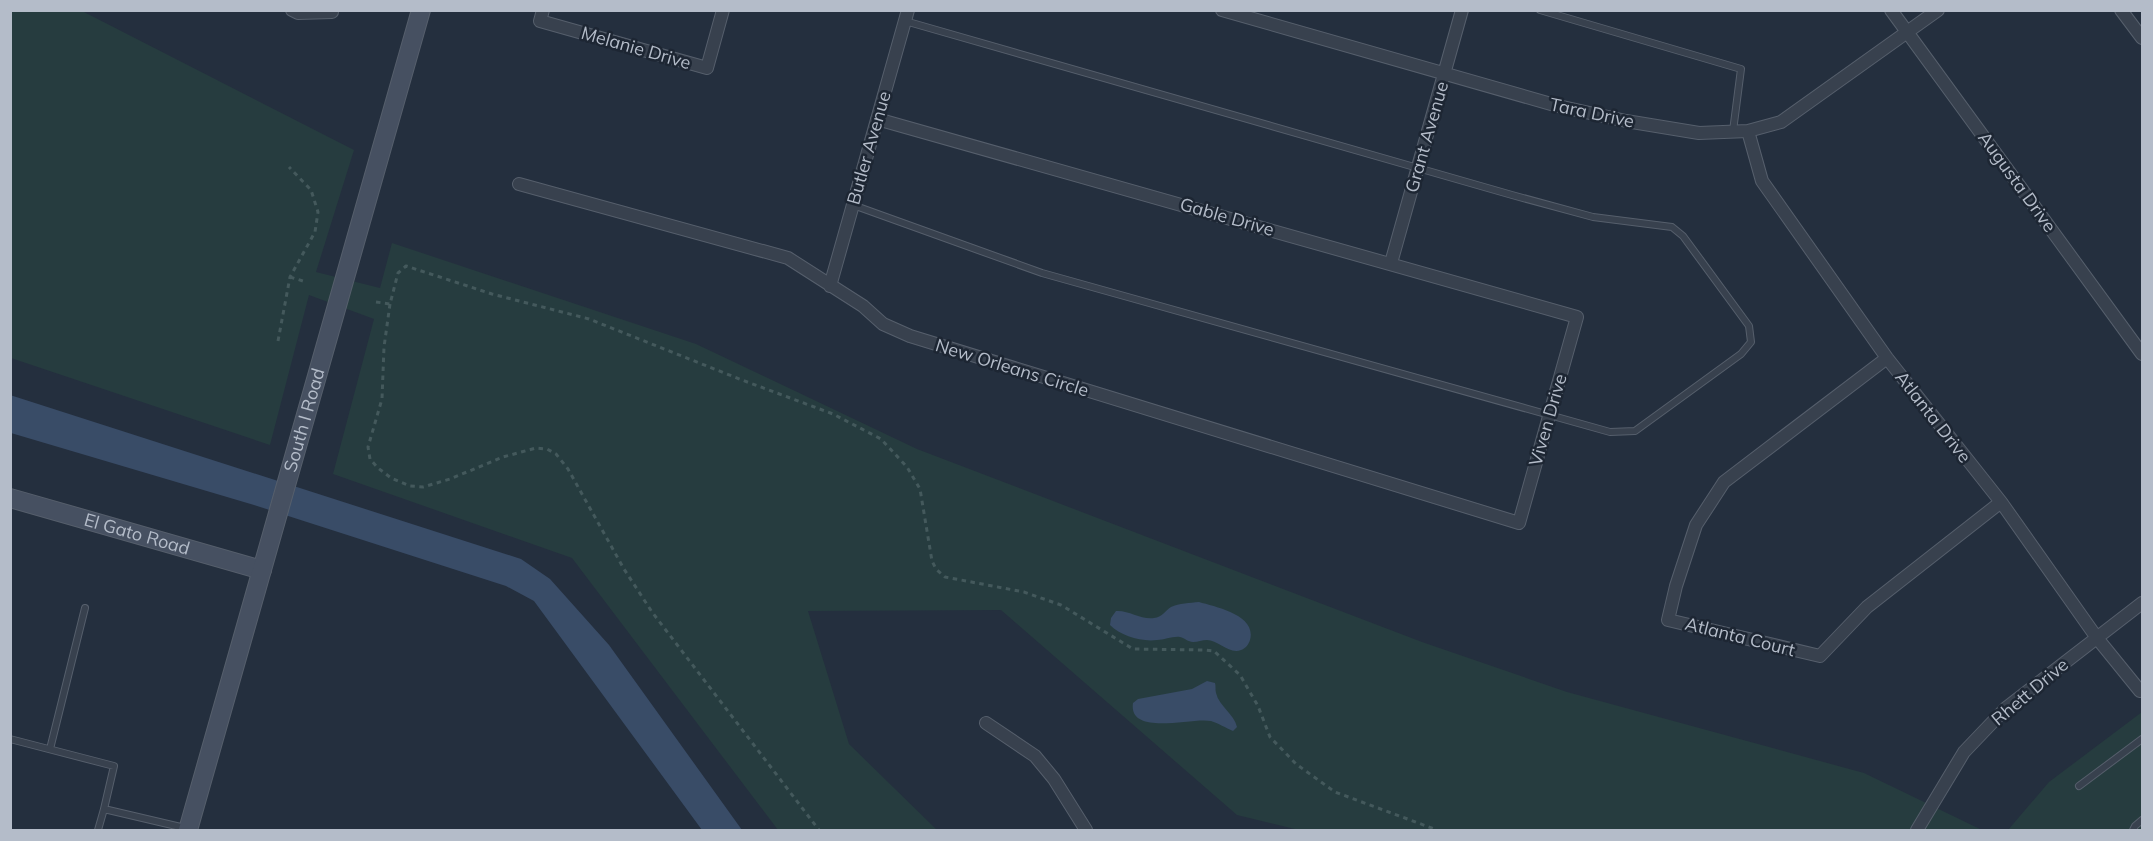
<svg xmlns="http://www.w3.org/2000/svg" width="2153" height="841" font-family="Mulish,sans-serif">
	<rect width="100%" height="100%" fill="#242f3e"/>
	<path fill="#263c3f" d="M 11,11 L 82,11 L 354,150 L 316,272 L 380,288 L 392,243 L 696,344 L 917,449 L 1422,642 L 1567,692 L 1864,773 L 1982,830 L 1299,830 L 1237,815 L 1001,610 L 808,611 L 849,744 L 937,830 L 778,830 L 572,558 L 333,474 L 374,319 L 309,295 L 270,445 L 11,358 Z
		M 2142,712 L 2142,830 L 2008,830 L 2049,782 Z"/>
	<path fill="#394c67" d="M 10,395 L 521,559 L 550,579 L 609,645 L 742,830 L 702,830 L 534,601 L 506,586 L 254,505 L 11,433 Z
		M 1199,602 C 1216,607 1257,615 1250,640 C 1249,644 1245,649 1241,650 C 1230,655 1218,640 1207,640 C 1202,640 1198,642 1193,642 C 1188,642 1185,638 1180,637 C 1173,636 1164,640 1157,640 C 1141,642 1121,636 1110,625 L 1111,618 L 1116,611 C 1129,610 1141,620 1154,618 C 1162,617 1165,611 1171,607 C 1179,603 1190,603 1199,602 Z
		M 1207,681 L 1215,683 C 1216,686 1215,690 1216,693 C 1219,706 1234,714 1237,727 L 1233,731 C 1226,728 1218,723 1211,721 C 1192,717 1128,737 1133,703 L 1138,699 L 1192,689 Z"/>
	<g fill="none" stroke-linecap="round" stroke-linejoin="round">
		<defs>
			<path id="lane" d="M 1540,10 L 1741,69 L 1733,131
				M 853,205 L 1042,273 L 1610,432 L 1635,431 L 1741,354 L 1751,342 L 1749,326 L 1683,236 L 1672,227 L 1593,217 L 1512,195 L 905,21
				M 10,739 L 114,766 L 104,809 L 185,828
				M 50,749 L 85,608
				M 2079,786 L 2142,739
				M 98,830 L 104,809
				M 2133,830 L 2135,826 L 2142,820"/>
			<path id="street" d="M 292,10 L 298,13 L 332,12
				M 543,10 L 540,21 L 707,68 L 723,10
				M 1222,10 L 1558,106 L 1626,121 L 1699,133 L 1748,131 L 1781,122 L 1938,10
				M 1891,10 L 2142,354
				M 2121,10 L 2142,38
				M 1748,131 L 1762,181 L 1887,358 L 2001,502 L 2097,638 L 2140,691
				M 519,184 L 788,258 L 863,306 L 883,324 L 910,336 L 1519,523 L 1577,317 L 877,119
				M 1391,263 L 1462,10
				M 830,286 L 908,10
				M 1887,358 L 1724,482 L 1696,525 L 1676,586 L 1668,620 L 1820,656 L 1867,607 L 2001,502
				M 986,723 L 1035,756 L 1054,779 L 1086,830
				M 1917,830 L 1964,752 L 2006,708 L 2142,603"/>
			<g id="secondary">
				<path id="s1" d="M 10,498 L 262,570"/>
				<path id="s2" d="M 188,830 L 421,10"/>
			</g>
		</defs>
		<use href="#lane" stroke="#565f6c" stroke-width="8"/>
		<use href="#street" stroke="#565f6c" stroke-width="14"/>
		<use href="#secondary" stroke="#565f6c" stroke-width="20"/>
		<path stroke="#44595c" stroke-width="3" stroke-dasharray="4.5 4.5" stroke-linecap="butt" d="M 290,277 L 306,282
			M 376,302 L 390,304 L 398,273 L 406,266 L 492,294 L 589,319 L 742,380 L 833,414 L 881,439 L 907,467 L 920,489 L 932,561 L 936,569 L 945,577 L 1024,592 L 1061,605 L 1133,649 L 1203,650 L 1214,651 L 1240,675 L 1258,706 L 1270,737 L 1296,764 L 1335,792 L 1437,830
			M 390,304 L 384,347 L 382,399 L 368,447 L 370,459 L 378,468 L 391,478 L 410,486 L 423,487 L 450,479 L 503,457 L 536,448 L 547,449 L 556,454 L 568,469 L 624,569 L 652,612 L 819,830
			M 278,341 L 290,277 L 315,232 L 318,212 L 311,190 L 289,167"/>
		<use href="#lane" stroke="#38414e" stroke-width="6"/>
		<use href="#street" stroke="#38414e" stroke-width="12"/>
		<use href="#secondary" stroke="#465061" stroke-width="18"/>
	</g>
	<g text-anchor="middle" stroke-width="5" stroke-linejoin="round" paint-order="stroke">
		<g font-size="18" fill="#b4bcc9" stroke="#1d2633">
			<text transform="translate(636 48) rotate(16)" y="6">Melanie Drive</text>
			<text transform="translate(1592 113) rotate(12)" y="6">Tara Drive</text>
			<text transform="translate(1427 137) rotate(-74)" y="6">Grant Avenue</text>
			<text transform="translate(869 148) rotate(-74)" y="6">Butler Avenue</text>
			<text transform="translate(2017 182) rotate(54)" y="6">Augusta Drive</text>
			<text transform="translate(1227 217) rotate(16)" y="6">Gable Drive</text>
			<text transform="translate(1012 368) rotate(17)" y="6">New Orleans Circle</text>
			<text transform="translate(1933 417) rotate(52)" y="6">Atlanta Drive</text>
			<text transform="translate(1548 420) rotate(-74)" y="6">Viven Drive</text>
			<text dy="6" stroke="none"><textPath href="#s2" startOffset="426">South I Road</textPath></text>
			<text dy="6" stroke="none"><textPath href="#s1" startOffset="132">El Gato Road</textPath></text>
			<text transform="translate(1740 637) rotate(14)" y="6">Atlanta Court</text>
			<text transform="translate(2030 692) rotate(-40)" y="6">Rhett Drive</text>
		</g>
	</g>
	<rect width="2153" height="841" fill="none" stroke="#b4bcc9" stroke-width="24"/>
</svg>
